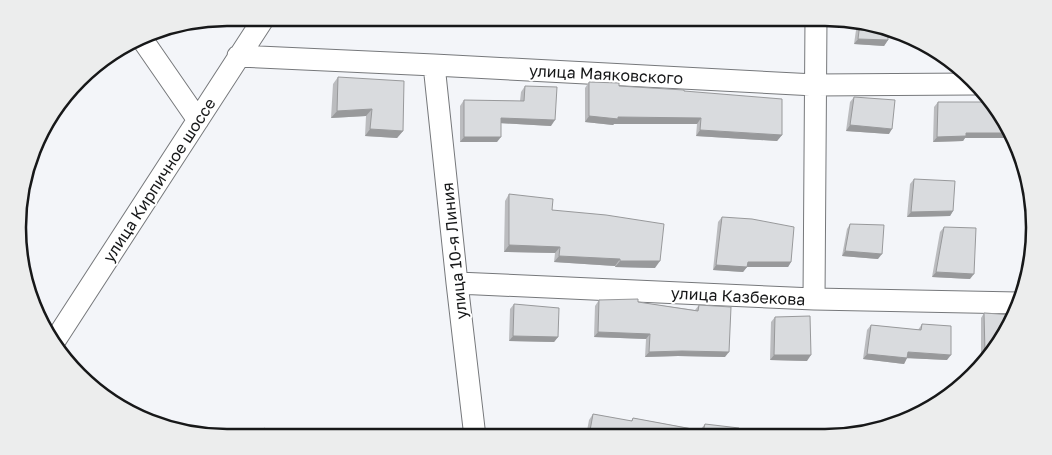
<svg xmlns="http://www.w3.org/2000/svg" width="1052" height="455" font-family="'Golos Text',sans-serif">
	<rect width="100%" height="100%" fill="#f3f5f9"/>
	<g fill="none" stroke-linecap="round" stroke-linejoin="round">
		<defs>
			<path id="minor" d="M 142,39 L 198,120
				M 238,56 L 434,65 L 815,85 L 974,84
				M 434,65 L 457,283 L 475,437
				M 457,283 L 814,299 L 1020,303
				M 814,299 L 816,18
				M 54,342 L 264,18"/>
		</defs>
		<use href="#minor" stroke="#76787b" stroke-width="23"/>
		<use href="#minor" stroke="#fff" stroke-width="21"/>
	</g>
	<path fill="#bbbcbf" d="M 857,23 L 888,28 L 888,40 L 884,46 L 854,44 Z
		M 338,77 L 403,131 L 397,138 L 365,136 L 366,116 L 331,118 L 333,84 Z
		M 589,82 L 619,86 L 684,91 L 782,135 L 777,141 L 696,136 L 697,124 L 614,124 L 613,125 L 585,122 L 585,88 Z
		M 525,86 L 551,126 L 501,123 L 497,142 L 460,142 L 460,106 L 464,100 L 520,101 L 521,92 Z
		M 854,97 L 889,134 L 846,131 L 850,102 Z
		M 984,100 L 1013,135 L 1014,138 L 965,138 L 963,141 L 933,142 L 934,107 L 938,102 L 982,102 Z
		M 914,179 L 953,211 L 950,216 L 907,217 L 910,184 Z
		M 509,194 L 552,210 L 655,268 L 615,267 L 615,266 L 554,262 L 555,253 L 504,252 L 505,201 Z
		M 722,217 L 791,262 L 788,267 L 747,267 L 743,272 L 713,270 L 718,222 Z
		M 850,224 L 878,259 L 842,256 L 847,229 Z
		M 944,227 L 970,279 L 932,277 L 940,232 Z
		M 599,300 L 638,302 L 695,310 L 699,305 L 725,357 L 678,356 L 645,357 L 646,339 L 594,337 L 595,306 Z
		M 514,304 L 558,337 L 554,342 L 509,341 L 510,309 Z
		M 984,313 L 1014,315 L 981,358 L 981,318 Z
		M 775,317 L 807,361 L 770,360 L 771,322 Z
		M 922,324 L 947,360 L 907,358 L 904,364 L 863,359 L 867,330 L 871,325 L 918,330 Z
		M 593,414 L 631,421 L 633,418 L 700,430 L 705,424 L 738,436 L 586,436 L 589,420 Z"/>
	<path fill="#98999b" d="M 858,39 L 888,40 L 884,46 L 854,44 Z
		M 372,109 L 366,116 L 331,118 L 337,111 Z
		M 589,116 L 618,117 L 701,118 L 697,124 L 614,124 L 613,125 L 585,122 Z
		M 501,118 L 555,120 L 551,126 L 498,123 Z
		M 850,125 L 892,129 L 889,134 L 846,131 Z
		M 370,129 L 403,131 L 397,138 L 365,136 Z
		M 700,130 L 782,135 L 777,141 L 696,136 Z
		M 966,133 L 1012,133 L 1014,138 L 965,138 L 963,141 L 933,142 L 937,137 Z
		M 464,137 L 501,137 L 497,142 L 460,142 Z
		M 953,211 L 950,216 L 907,217 L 911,212 Z
		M 509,245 L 560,247 L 555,253 L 504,252 Z
		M 845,251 L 882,254 L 878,259 L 842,256 Z
		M 559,256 L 620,259 L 615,266 L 554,262 Z
		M 620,261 L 660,261 L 655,268 L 615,267 Z
		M 748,262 L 791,262 L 788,267 L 745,267 L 747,267 L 743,272 L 713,270 L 716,265 Z
		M 936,272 L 974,274 L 970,279 L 932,277 Z
		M 598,332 L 650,334 L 646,339 L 594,337 Z
		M 513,336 L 558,337 L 554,342 L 509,341 Z
		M 682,351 L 729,352 L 725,357 L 678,356 L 645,357 L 649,352 Z
		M 908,352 L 951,355 L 947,360 L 905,358 Z
		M 985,353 L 992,353 L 987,358 L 981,358 Z
		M 867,354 L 907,358 L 904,364 L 863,359 Z
		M 774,355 L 811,355 L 807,361 L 770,360 Z"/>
	<path fill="#d9dbde" stroke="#98999b" d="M 860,23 L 888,28 L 888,40 L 858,39 Z
		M 338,77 L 404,81 L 403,131 L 370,129 L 372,109 L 337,111 Z
		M 589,82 L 619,83 L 619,86 L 684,90 L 684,91 L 782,99 L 782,135 L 700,130 L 701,118 L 618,117 L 618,119 L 589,116 Z
		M 525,86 L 557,87 L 555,120 L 501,118 L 501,137 L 464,137 L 464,100 L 524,101 Z
		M 854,97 L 895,100 L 892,129 L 850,125 Z
		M 984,100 L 986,100 L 1012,133 L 966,133 L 966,136 L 937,137 L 938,102 L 984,102 Z
		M 914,179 L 955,181 L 953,211 L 911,212 Z
		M 509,194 L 553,199 L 552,210 L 606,215 L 664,224 L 660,261 L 620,261 L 620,259 L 559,256 L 560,247 L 509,245 Z
		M 722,217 L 752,219 L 794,227 L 791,262 L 748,262 L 747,267 L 716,265 Z
		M 850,224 L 884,225 L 882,254 L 845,251 Z
		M 944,227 L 976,228 L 974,274 L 936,272 Z
		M 638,299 L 638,302 L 698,311 L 699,305 L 731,307 L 729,352 L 682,351 L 649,352 L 650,334 L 598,332 L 599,300 Z
		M 514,304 L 559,308 L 558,337 L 513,336 Z
		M 984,313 L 1014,315 L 999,344 L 992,353 L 985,353 Z
		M 810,316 L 811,355 L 774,355 L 775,317 Z
		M 922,324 L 951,326 L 951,355 L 908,352 L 907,358 L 867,354 L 871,325 L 921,330 Z
		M 593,414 L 632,421 L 633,418 L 703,431 L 705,424 L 739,428 L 738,436 L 589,436 Z
		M 264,428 L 279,437 L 256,437 Z
		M 771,430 L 807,434 L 807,436 L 770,436 Z"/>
	<g text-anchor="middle" stroke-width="4" stroke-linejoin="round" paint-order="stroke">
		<g font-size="16" fill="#171819" stroke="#fff">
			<text transform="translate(606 74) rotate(3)" y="6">улица Маяковского</text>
			<text transform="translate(159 180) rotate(-57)" y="6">улица Кирпичное шоссе</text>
			<text transform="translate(454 251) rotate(-96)" y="6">улица 10-я Линия</text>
			<text transform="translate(738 296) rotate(3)" y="6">улица Казбекова</text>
		</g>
	</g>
	<path d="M0 0H1052V455H0ZM227 26H825A201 201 0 0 1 1026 227V228A201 201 0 0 1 825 429H227A201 201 0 0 1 26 228V227A201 201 0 0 1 227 26Z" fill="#eceded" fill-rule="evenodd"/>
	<path fill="none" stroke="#171819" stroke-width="2.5" d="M227 26H825A201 201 0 0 1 1026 227V228A201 201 0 0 1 825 429H227A201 201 0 0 1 26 228V227A201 201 0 0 1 227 26Z"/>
</svg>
